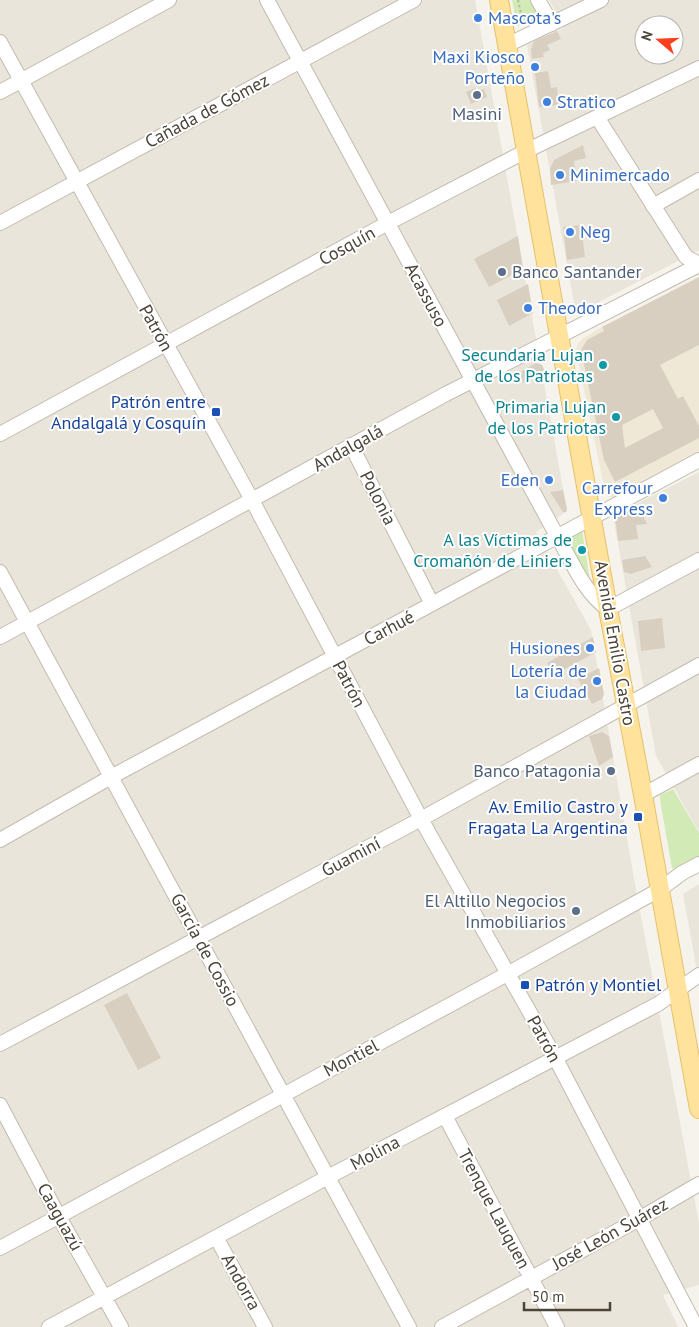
<svg xmlns="http://www.w3.org/2000/svg" width="699" height="1327" font-family="'PT Sans',sans-serif">
	<rect width="100%" height="100%" fill="#f6f3ec"/>
	<path fill="#eae5da" fill-rule="evenodd" d="M 0,0 L 475,0 L 567,511 L 536,532 L 591,630 L 636,890 L 699,1223 L 699,1285 L 663,1295 L 678,1327 L 0,1327 Z
		M 549,0 L 699,0 L 699,250 L 576,314 L 527,45 L 564,28 ZM 644,25 L 674,25 L 674,55 L 644,55 Z
		M 699,472 L 699,832 L 656,756 L 613,516 Z
		M 699,884 L 699,982 L 683,894 Z"/>
	<path fill="#efe8d6" d="M 602,327 L 630,380 L 699,345 L 699,454 L 616,498 L 607,496 L 605,492 L 576,350 L 577,345 L 582,339 Z"/>
	<path fill="#d2eab5" d="M 512,0 L 536,0 L 537,11 C 534,22 525,27 516,20 Z
		M 582,530 L 590,581 L 565,539 Z
		M 673,789 L 699,833 L 699,860 L 677,871 L 672,868 L 660,800 L 660,795 Z"/>
	<path fill="#d8cfc1" fill-rule="evenodd" d="M 557,31 L 561,39 L 547,45 L 550,50 L 543,53 L 544,57 L 532,59 L 531,49 L 534,41 Z
		M 548,71 L 551,88 L 557,87 L 559,105 L 539,107 L 535,73 Z
		M 475,88 L 477,92 L 484,89 L 487,97 L 471,104 L 466,92 Z
		M 583,145 L 586,158 L 574,161 L 577,181 L 551,185 L 550,169 L 554,160 Z
		M 581,225 L 585,257 L 567,260 L 563,227 Z
		M 518,236 L 523,269 L 489,287 L 474,259 Z
		M 699,277 L 699,345 L 660,365 L 678,399 L 683,396 L 699,426 L 699,438 L 615,482 L 604,460 L 581,350 L 587,340 L 604,331 L 602,327 ZM 653,409 L 663,428 L 625,448 L 622,425 Z
		M 528,284 L 533,313 L 509,326 L 497,300 Z
		M 536,363 L 542,365 L 545,371 L 524,383 L 519,373 Z
		M 563,490 L 567,509 L 566,512 L 563,512 L 550,492 Z
		M 638,505 L 647,524 L 636,525 L 638,539 L 618,541 L 615,516 Z
		M 645,556 L 652,567 L 631,574 L 624,572 L 622,560 Z
		M 662,618 L 665,648 L 641,651 L 638,621 Z
		M 593,637 L 596,652 L 554,675 L 547,663 Z
		M 599,668 L 604,694 L 602,699 L 592,704 L 578,679 Z
		M 602,732 L 609,736 L 613,757 L 599,766 L 589,736 Z
		M 127,993 L 161,1058 L 138,1070 L 104,1005 Z"/>
	<g fill="none" stroke-linecap="round" stroke-linejoin="round">
		<defs>
			<path id="minor" d="M 267,0 L 557,536 C 572,561 584,593 608,609 L 699,560
				M 538,0 L 552,24
				M 0,42 L 252,500 L 421,819 L 556,1059 L 696,1327
				M 507,45 L 601,0
				M 0,92 L 169,0
				M 597,117 L 686,257 L 699,264
				M 653,206 L 699,180
				M 0,223 L 414,0
				M 0,434 L 388,223 L 526,151 L 699,68
				M 351,445 L 432,604
				M 0,572 L 409,1327
				M 0,637 L 446,394 L 699,265
				M 643,795 L 699,764
				M 0,840 L 111,777 L 699,460
				M 0,1044 L 421,819 L 699,665
				M 0,1105 L 59,1217 L 121,1327
				M 445,1116 L 557,1327
				M 216,1237 L 265,1327
				M 0,1248 L 509,973 L 659,890 L 682,873 L 699,864
				M 49,1327 L 328,1177 L 658,1004 L 699,975
				M 442,1327 L 639,1219 L 699,1184"/>
			<path id="major" d="M 499,0 L 608,609 L 643,795 L 699,1109"/>
		</defs>
		<use href="#minor" stroke="#c2bbae" stroke-width="16"/>
		<use href="#major" stroke="#e6c16a" stroke-width="20"/>
		<path stroke="#c4b79f" stroke-width="2" stroke-dasharray="2.5 2.5" stroke-linecap="butt" d="M 518,0 L 522,18
			M 518,25 L 522,18 L 534,15"/>
		<use href="#minor" stroke="#fff" stroke-width="14"/>
		<use href="#major" stroke="#ffe39c" stroke-width="18"/>
	</g>
	<g fill="#3f7fe0" stroke="#fff" stroke-width="2">
		<circle cx="478" cy="18" r="5"/>
		<circle cx="535" cy="67" r="5"/>
		<circle cx="547" cy="102" r="5"/>
		<circle cx="560" cy="175" r="5"/>
		<circle cx="570" cy="232" r="5"/>
		<circle cx="528" cy="308" r="5"/>
		<circle cx="549" cy="480" r="5"/>
		<circle cx="663" cy="498" r="5"/>
		<circle cx="590" cy="648" r="5"/>
		<circle cx="597" cy="681" r="5"/>
	</g>
	<g fill="#5c6f8a" stroke="#fff" stroke-width="2">
		<circle cx="477" cy="95" r="5"/>
		<circle cx="502" cy="272" r="5"/>
		<circle cx="611" cy="771" r="5"/>
		<circle cx="576" cy="911" r="5"/>
	</g>
	<g fill="#0f9aa8" stroke="#fff" stroke-width="2">
		<circle cx="603" cy="365" r="5"/>
		<circle cx="616" cy="417" r="5"/>
		<circle cx="582" cy="550" r="5"/>
	</g>
	<g fill="#1a4fb4" stroke="#fff" stroke-width="2">
		<rect x="211" y="407" width="10" height="10" rx="2.5"/>
		<rect x="633" y="812" width="10" height="10" rx="2.5"/>
		<rect x="520" y="980" width="10" height="10" rx="2.5"/>
	</g>
	<g text-anchor="middle" stroke-width="4" stroke-linejoin="round" paint-order="stroke">
		<g font-size="18" fill="#366cbe" stroke="#fff" text-anchor="start">
			<text x="488" y="24">Mascota's</text>
			<text x="525" y="63" text-anchor="end">Maxi Kiosco<tspan x="525" dy="21">Porteño</tspan></text>
			<text x="557" y="108">Stratico</text>
			<text x="570" y="181">Minimercado</text>
			<text x="580" y="238">Neg</text>
			<text x="538" y="314">Theodor</text>
			<text x="539" y="486" text-anchor="end">Eden</text>
			<text x="653" y="494" text-anchor="end">Carrefour<tspan x="653" dy="21">Express</tspan></text>
			<text x="580" y="654" text-anchor="end">Husiones</text>
			<text x="587" y="677" text-anchor="end">Lotería de<tspan x="587" dy="21">la Ciudad</tspan></text>
		</g>
		<g font-size="18" fill="#4b4439" stroke="#fff">
			<text transform="translate(207 111) rotate(-28)" y="6">Cañada de Gómez</text>
			<text transform="translate(347 246) rotate(-29)" y="6">Cosquín</text>
			<text transform="translate(426 295) rotate(62)" y="6">Acassuso</text>
			<text transform="translate(156 328) rotate(61)" y="6">Patrón</text>
			<text transform="translate(348 448) rotate(-29)" y="6">Andalgalá</text>
			<text transform="translate(378 498) rotate(63)" y="6">Polonia</text>
			<text transform="translate(389 628) rotate(-28)" y="6">Carhué</text>
			<text transform="translate(615 643) rotate(80)" y="6">Avenida Emilio Castro</text>
			<text transform="translate(349 684) rotate(62)" y="6">Patrón</text>
			<text transform="translate(351 857) rotate(-28)" y="6">Guaminí</text>
			<text transform="translate(205 950) rotate(62)" y="6">García de Cossio</text>
			<text transform="translate(544 1039) rotate(61)" y="6">Patrón</text>
			<text transform="translate(351 1058) rotate(-28)" y="6">Montiel</text>
			<text transform="translate(375 1153) rotate(-28)" y="6">Molina</text>
			<text transform="translate(494 1209) rotate(62)" y="6">Trenque Lauquen</text>
			<text transform="translate(60 1217) rotate(61)" y="6">Caaguazú</text>
			<text transform="translate(610 1234) rotate(-29)" y="6">José León Suárez</text>
			<text transform="translate(241 1282) rotate(61)" y="6">Andorra</text>
		</g>
		<g font-size="18" fill="#4e5e75" stroke="#fff" text-anchor="end">
			<text x="477" y="120" text-anchor="middle">Masini</text>
			<text x="512" y="278" text-anchor="start">Banco Santander</text>
			<text x="601" y="777">Banco Patagonia</text>
			<text x="566" y="907">El Altillo Negocios<tspan x="566" dy="21">Inmobiliarios</tspan></text>
		</g>
		<g font-size="18" fill="#0d838f" stroke="#fff" text-anchor="end">
			<text x="593" y="361">Secundaria Lujan<tspan x="593" dy="21">de los Patriotas</tspan></text>
			<text x="606" y="413">Primaria Lujan<tspan x="606" dy="21">de los Patriotas</tspan></text>
			<text x="572" y="546">A las Víctimas de<tspan x="572" dy="21">Cromañón de Liniers</tspan></text>
		</g>
		<g font-size="18" fill="#164399" stroke="#fff" text-anchor="end">
			<text x="206" y="408">Patrón entre<tspan x="206" dy="21">Andalgalá y Cosquín</tspan></text>
			<text x="628" y="813">Av. Emilio Castro y<tspan x="628" dy="21">Fragata La Argentina</tspan></text>
			<text x="535" y="991" text-anchor="start">Patrón y Montiel</text>
		</g>
	</g>
	<g transform="translate(659 40) rotate(289)"><circle r="24" fill="#ffffff" stroke="#b7b4b0"/>
	<path d="M0-4L9 19L0 12L-9 19Z" fill="#fc3f1d"/>
	<text y="-8" font-size="14" font-weight="bold" text-anchor="middle" fill="#4b4439">N</text>
	</g>
	<path d="M524 1302v8h86v-8" fill="none" stroke="#4b4439" stroke-width="2.5"/>
	<text x="532" y="1302" font-size="15" fill="#4b4439" stroke="#ffffff" stroke-width="4" paint-order="stroke">50 m</text>
</svg>
